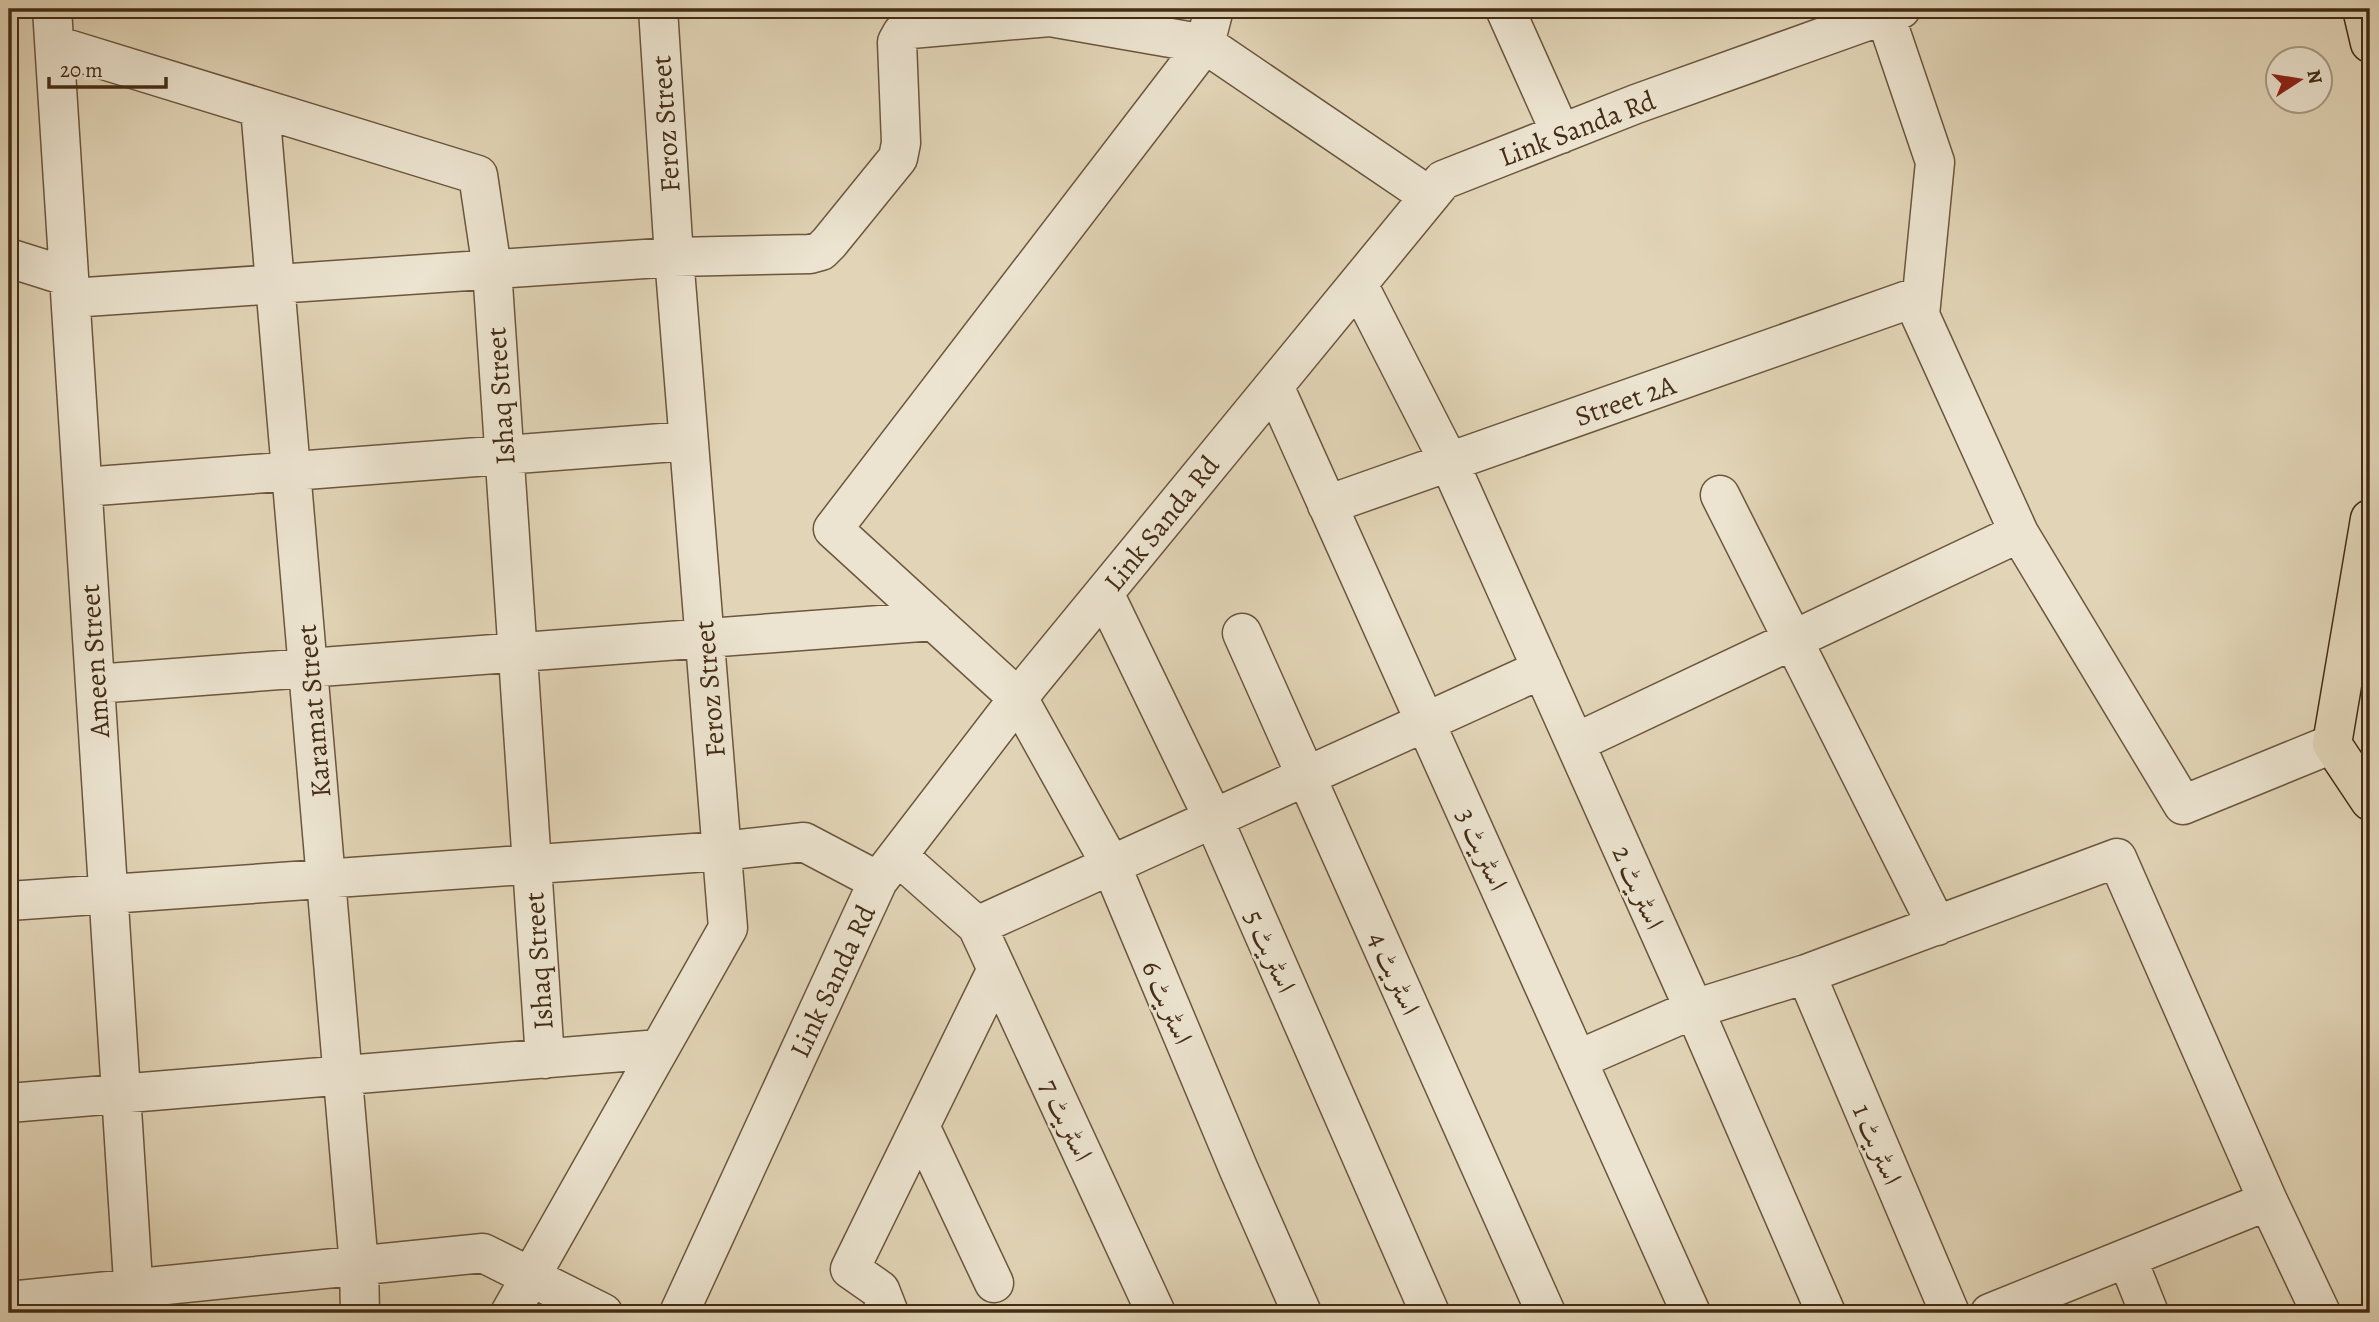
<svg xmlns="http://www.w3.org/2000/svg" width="2379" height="1322" font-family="Alegreya,Amiri,serif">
	<rect width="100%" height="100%" fill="#e2d5b7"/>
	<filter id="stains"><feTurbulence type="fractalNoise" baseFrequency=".00286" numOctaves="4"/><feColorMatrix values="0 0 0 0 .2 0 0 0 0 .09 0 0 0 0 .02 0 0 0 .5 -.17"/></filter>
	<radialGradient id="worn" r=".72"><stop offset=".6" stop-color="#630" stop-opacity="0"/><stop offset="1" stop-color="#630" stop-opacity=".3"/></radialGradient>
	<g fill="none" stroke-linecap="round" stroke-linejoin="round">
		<defs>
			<path id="minor" d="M 52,9 L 135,1313
				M 1505,9 L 1561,134
				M 1883,9 L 1935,162 L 1920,315 L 2019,533 L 2183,805 L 2332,744
				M 55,45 L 478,175 L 492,269 L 545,1059
				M 260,108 L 359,1266 L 360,1313
				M 9,258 L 69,277
				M 1358,284 L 1449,462 L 1694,1009 L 1826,1313
				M 71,298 L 674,257 L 810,254 L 821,251 L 829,243 L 898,158 L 901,143 L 897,42 L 902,33 L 911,29 L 1050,17 L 1205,44 L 1214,9
				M 1274,386 L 1691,1313
				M 83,487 L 688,441
				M 1720,495 L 1937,926
				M 1327,505 L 1922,295
				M 1104,593 L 1213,818 L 1430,1313
				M 1242,633 L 1546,1313
				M 95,684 L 934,621
				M 1575,743 L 2019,533
				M 898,856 L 977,926 L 1542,669
				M 9,901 L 722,851 L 804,842 L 878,881
				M 977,926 L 1156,1313
				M 1806,974 L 1950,1313
				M 1577,1060 L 1694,1009 L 1806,974 L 2117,858 L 2268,1201 L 2321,1313
				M 9,1103 L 659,1049
				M 920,1126 L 994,1283
				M 2127,1258 L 2149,1313
				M 9,1301 L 483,1253 L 603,1313
				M 510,1313 L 728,928 L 674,257 L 658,9
				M 679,1313 L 878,881 L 1030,683 L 1443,180 L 1636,104 L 1901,9
				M 889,1313 L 880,1290 L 850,1269 L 997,969
				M 1302,1313 L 1239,1170 L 1111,865 L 1018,698 L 833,529 L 1205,44 L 1429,196
				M 1990,1313 L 2268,1201"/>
			<path id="major" d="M 2362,9 L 2370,43
				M 2370,519 L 2332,744 L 2370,801"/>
		</defs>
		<use href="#minor" stroke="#6c563e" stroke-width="41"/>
		<use href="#major" stroke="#442c15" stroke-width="41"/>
		<use href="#minor" stroke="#ece4d0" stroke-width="38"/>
		<use href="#major" stroke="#e2d5b7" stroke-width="38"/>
	</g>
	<g text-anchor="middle" stroke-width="5" stroke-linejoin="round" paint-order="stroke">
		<g font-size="28" fill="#442c15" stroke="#ece4d0">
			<text transform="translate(665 124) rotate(-94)" y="10">Feroz Street</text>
			<text transform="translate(1577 128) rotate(-21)" y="10">Link Sanda Rd</text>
			<text transform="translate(500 396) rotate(-94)" y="10">Ishaq Street</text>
			<text transform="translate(1625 400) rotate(-19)" y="10">Street 2A</text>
			<text transform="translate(1161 523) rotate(-51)" y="10">Link Sanda Rd</text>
			<text transform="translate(94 661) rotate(-94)" y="10">Ameen Street</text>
			<text transform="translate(709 689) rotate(-95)" y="10">Feroz Street</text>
			<text transform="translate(313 711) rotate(-95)" y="10">Karamat Street</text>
			<text transform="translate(1483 849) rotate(66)" y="10">اسٹریٹ 3</text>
			<text transform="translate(1639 887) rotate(66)" y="10">اسٹریٹ 2</text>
			<text transform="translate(1271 951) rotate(66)" y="10">اسٹریٹ 5</text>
			<text transform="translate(538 961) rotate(-94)" y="10">Ishaq Street</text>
			<text transform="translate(1395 973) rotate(66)" y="10">اسٹریٹ 4</text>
			<text transform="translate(832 981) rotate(-65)" y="10">Link Sanda Rd</text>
			<text transform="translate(1168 1002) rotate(67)" y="10">اسٹریٹ 6</text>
			<text transform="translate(1067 1120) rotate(65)" y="10">اسٹریٹ 7</text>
			<text transform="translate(1878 1144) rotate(67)" y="10">اسٹریٹ 1</text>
		</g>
	</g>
	<rect width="2379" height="1322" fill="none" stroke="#e2d5b7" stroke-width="35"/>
	<rect x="10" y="10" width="2358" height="1301" fill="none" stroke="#442c15" stroke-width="3.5"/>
	<rect x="18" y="18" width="2344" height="1287" fill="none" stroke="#442c15" stroke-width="2"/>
	<g transform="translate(2299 80) rotate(78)"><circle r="33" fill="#ece4d0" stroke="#a99a85" stroke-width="2"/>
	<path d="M0-5L12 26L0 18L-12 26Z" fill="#8f2418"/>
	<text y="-10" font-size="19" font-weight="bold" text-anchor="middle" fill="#442c15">N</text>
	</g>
	<path d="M49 77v10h117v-10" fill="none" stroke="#442c15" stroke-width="3.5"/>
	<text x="60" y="77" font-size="21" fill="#442c15" stroke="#ece4d0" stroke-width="5" paint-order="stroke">20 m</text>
	<rect width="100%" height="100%" filter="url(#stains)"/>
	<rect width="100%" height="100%" fill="url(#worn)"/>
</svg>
